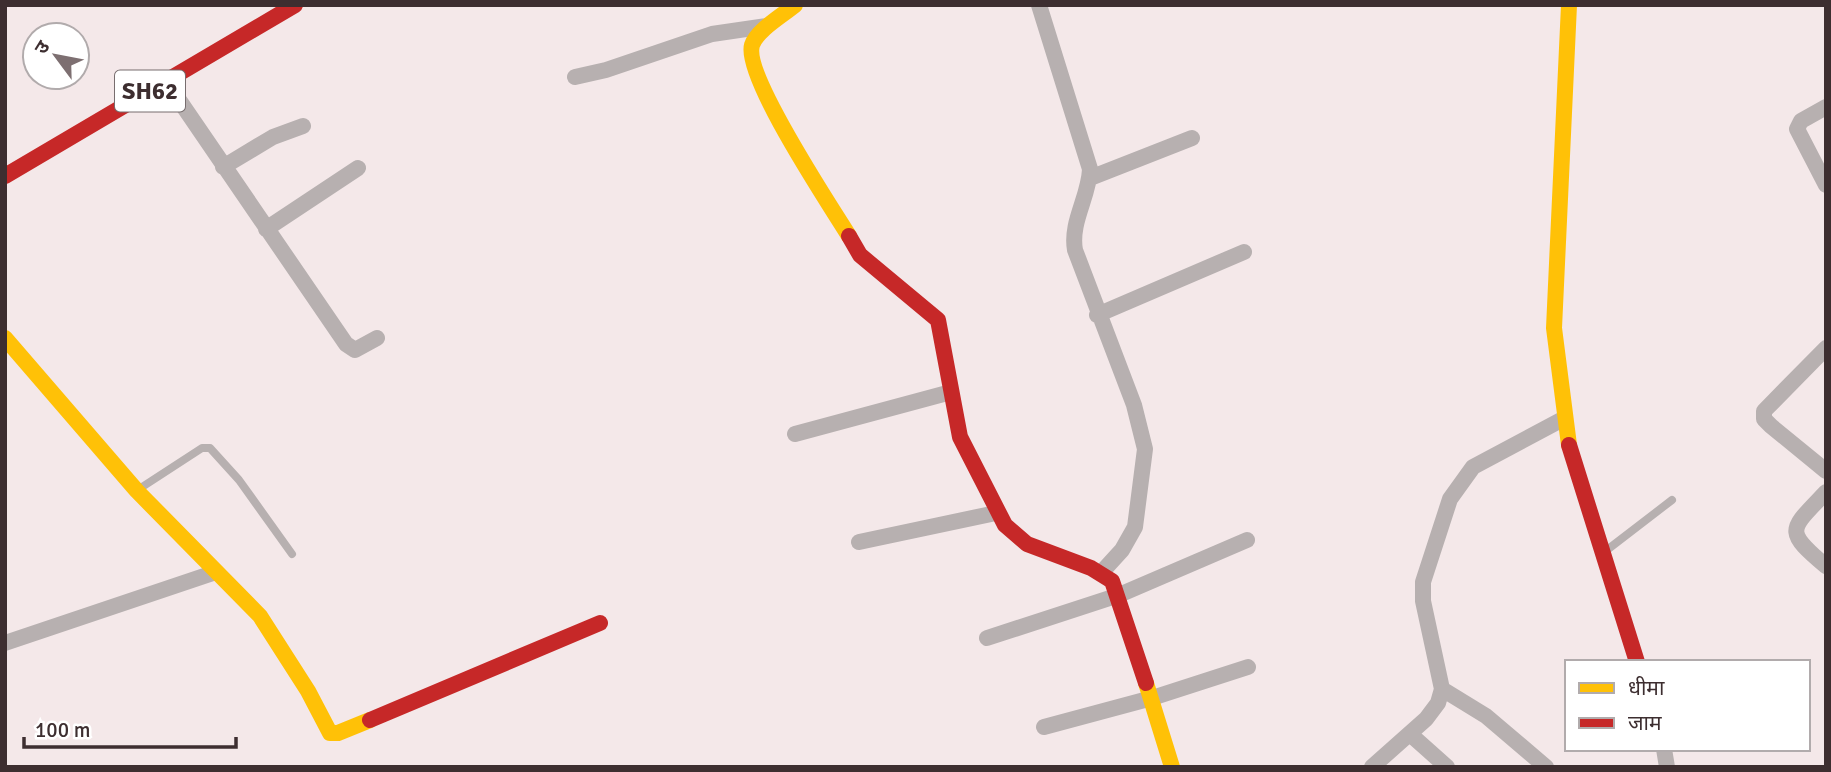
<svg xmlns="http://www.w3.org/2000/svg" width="1831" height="772" font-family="Signika,'Noto Sans Devanagari',sans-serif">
	<rect width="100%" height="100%" fill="#f4e8e9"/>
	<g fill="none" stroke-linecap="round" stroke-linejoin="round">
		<path stroke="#b7b0b0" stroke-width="8" d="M 139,489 L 202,448 L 210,448 L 239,480 L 292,554
			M 1603,553 L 1672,500"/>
		<path stroke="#b7b0b0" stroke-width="16" d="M 1039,5 L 1090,169 C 1089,197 1070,222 1075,250 L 1134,405 L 1145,449 L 1135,527 L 1122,550 L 1101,573
			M 575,77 L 606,70 L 712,34 L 767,26
			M 166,81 L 346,344 L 355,350 L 377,338
			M 1826,107 L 1801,121 L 1797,129 L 1826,185
			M 223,167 L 273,137 L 303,126
			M 1090,178 L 1192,138
			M 266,229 L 358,168
			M 1097,315 L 1244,252
			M 1826,348 L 1764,411 L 1764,419 L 1771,426 L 1826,471
			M 795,434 L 951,392
			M 1826,492 C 1790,530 1783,530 1826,566
			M 859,542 L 996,513
			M 987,638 L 1119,595 L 1247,540
			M 5,643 L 216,572
			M 1442,689 L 1486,716 L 1546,767
			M 1044,727 L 1152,698 L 1248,667
			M 1410,734 L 1447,767
			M 1664,749 L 1667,767
			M 1372,767 L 1426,719 L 1438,703 L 1442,689 L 1423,601 L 1423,582 L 1450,499 L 1473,467 L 1563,419"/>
		<path stroke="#ffc107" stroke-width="16" d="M 795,5 C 783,15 757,30 752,45 C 743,75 830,205 849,236
			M 5,338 L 137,491 L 260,616 L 308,691 L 330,733 L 338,733 L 370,720
			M 1569,445 L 1554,328 L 1569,5
			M 1146,683 L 1172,767"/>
		<path stroke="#c62828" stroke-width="16" d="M 5,176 L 295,5
			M 849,236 L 860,255 L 938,320 L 960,437 L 1005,525 L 1027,544 L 1091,568 L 1112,581 L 1146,683
			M 1569,445 L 1637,662
			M 370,720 L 600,623"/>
	</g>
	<g text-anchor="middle" stroke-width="5" stroke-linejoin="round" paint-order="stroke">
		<rect fill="#fff" stroke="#776d6e" stroke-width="2" x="115" y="70.5" width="70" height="41" rx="5"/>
		<g font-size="24" font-weight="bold" fill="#3d2e30">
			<text x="150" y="99">SH62</text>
		</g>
	</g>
	<rect width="1831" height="772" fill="none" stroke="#3d2e30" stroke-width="14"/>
	<rect x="1565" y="660" width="245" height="91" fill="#ffffff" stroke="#b1abac" stroke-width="2"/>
	<rect x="1579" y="683" width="35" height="10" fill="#ffc107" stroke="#b1abac" stroke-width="2"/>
	<text x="1628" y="695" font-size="21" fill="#3d2e30">धीमा</text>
	<rect x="1579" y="718" width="35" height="10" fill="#c62828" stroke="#b1abac" stroke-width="2"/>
	<text x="1628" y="730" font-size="21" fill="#3d2e30">जाम</text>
	<g transform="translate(56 56) rotate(302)"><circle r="33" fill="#ffffff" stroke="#b1abac" stroke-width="2"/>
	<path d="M0-5L12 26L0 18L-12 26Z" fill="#7d6f71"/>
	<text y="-10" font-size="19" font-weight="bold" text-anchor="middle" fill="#3d2e30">उ</text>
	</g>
	<path d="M24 737v10h212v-10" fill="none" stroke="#3d2e30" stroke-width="3.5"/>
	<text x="35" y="737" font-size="21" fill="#3d2e30" stroke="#ffffff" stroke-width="5" paint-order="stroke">100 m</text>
</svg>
